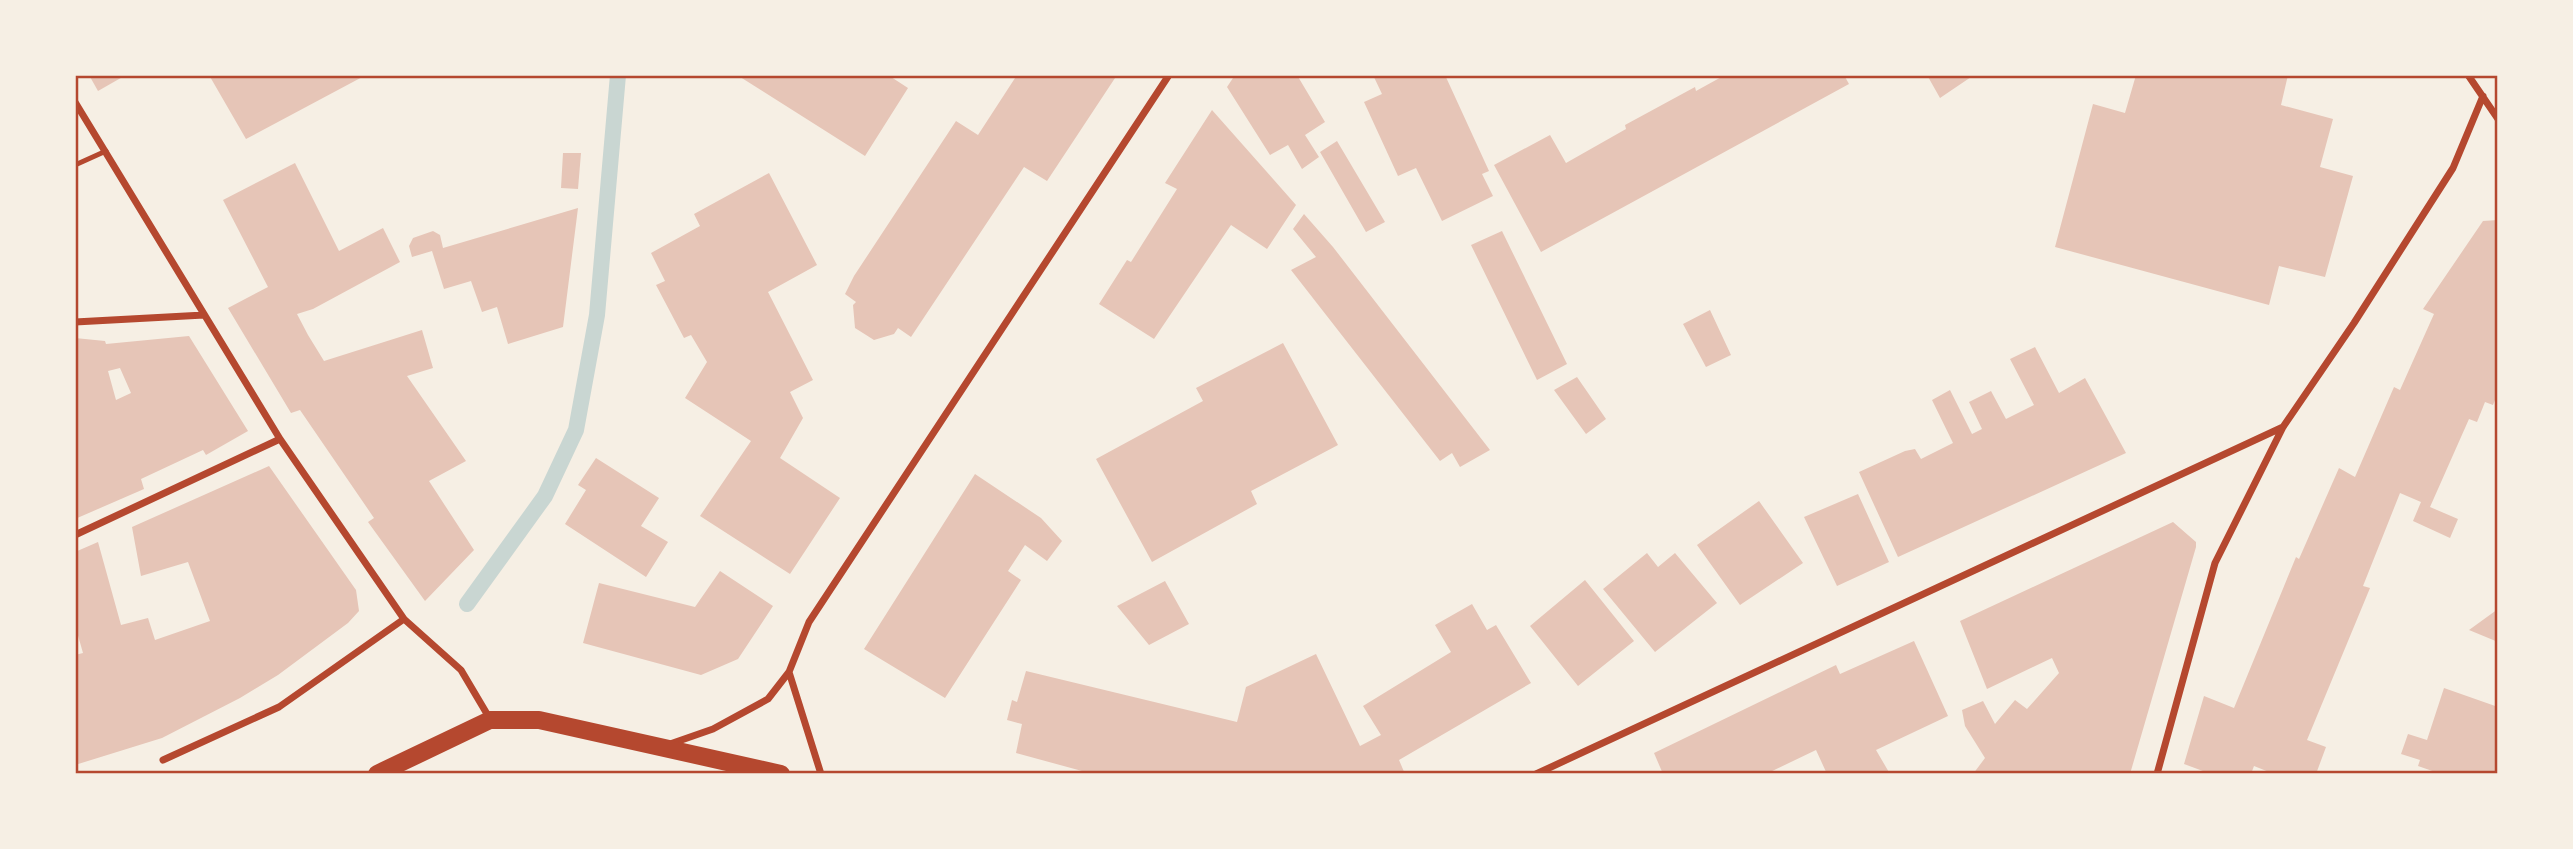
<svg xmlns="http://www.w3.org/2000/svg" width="2573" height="849" font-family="'Noto Sans',sans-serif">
	<rect width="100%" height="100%" fill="#f6efe4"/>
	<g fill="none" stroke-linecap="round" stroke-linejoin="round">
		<path stroke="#c9d6d2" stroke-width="16" d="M 467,604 L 545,496 L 576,430 L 597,315 L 618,75"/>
	</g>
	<path fill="#e6c5b7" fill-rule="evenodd" d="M 89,75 L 126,75 L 98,91 Z
		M 209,75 L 366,75 L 246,139 Z
		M 737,75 L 888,75 L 908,88 L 865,156 Z
		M 1017,75 L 1117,75 L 1047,181 L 1024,167 L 911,337 L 898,328 L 894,334 L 874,340 L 855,328 L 853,305 L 856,302 L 845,294 L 854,276 L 956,121 L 978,135 Z
		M 1235,75 L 1297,75 L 1325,122 L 1305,135 L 1319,157 L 1302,169 L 1288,145 L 1270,155 L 1227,87 Z
		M 1373,75 L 1445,75 L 1489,171 L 1482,174 L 1493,196 L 1442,221 L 1416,168 L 1398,176 L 1364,102 L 1382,94 Z
		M 1725,75 L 1844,75 L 1849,84 L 1541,252 L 1494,165 L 1550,135 L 1566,163 L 1626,129 L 1625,125 L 1695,87 L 1696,91 Z
		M 1927,75 L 1974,75 L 1940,98 Z
		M 2136,75 L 2288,75 L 2281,105 L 2333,119 L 2320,167 L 2353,176 L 2325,277 L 2279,266 L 2269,305 L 2055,247 L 2093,104 L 2125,113 Z
		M 1212,110 L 1296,205 L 1267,249 L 1231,225 L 1154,339 L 1099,304 L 1127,260 L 1131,262 L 1177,189 L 1165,183 Z
		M 1337,141 L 1385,222 L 1366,232 L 1320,152 Z
		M 563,153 L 581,153 L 578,189 L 561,188 Z
		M 295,163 L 339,251 L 383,228 L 400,262 L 313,309 L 297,314 L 308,335 L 324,361 L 422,330 L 433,368 L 407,376 L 466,461 L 429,481 L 474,550 L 425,601 L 368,522 L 374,518 L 300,410 L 291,413 L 228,308 L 268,287 L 223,200 Z
		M 769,173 L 817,265 L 768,292 L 813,380 L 790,392 L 803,418 L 780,458 L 840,498 L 790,574 L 700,516 L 751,441 L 685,398 L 707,362 L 691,335 L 684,338 L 656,285 L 665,281 L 651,253 L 700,226 L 694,214 Z
		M 578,208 L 563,327 L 508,344 L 497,307 L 482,312 L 471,281 L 444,289 L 432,251 L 412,257 L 409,246 L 413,238 L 433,231 L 440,235 L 443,248 Z
		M 1304,214 L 1333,247 L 1490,450 L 1460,467 L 1452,453 L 1440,461 L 1291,270 L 1316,257 L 1293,229 Z
		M 2498,220 L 2498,392 L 2493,405 L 2485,402 L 2477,422 L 2469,419 L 2430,507 L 2458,519 L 2450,538 L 2413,521 L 2421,502 L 2400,493 L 2363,586 L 2370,588 L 2307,740 L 2326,747 L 2316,774 L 2274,774 L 2254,766 L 2251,774 L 2211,774 L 2184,764 L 2204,696 L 2234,708 L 2296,557 L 2299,559 L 2339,468 L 2355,477 L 2394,387 L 2400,390 L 2434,314 L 2423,309 L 2483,221 Z
		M 1502,231 L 1567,364 L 1537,380 L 1471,245 Z
		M 1710,310 L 1731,355 L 1706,367 L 1683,324 Z
		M 189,336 L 248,431 L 206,455 L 203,450 L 141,479 L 144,489 L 75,519 L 75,338 L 105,341 L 106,344 ZM 120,368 L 131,393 L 116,400 L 108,371 Z
		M 1283,343 L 1338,445 L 1251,491 L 1257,504 L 1152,562 L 1096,459 L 1203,401 L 1196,388 Z
		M 2035,347 L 2059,393 L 2085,378 L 2126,453 L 1898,557 L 1859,472 L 1905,451 L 1915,449 L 1921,459 L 1953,443 L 1932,400 L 1950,390 L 1972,434 L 1982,429 L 1969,402 L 1991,391 L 2006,419 L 2034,405 L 2010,359 Z
		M 1577,377 L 1606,419 L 1586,434 L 1554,390 Z
		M 596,458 L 659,498 L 641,526 L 668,542 L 646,577 L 565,524 L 586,490 L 578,485 Z
		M 269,466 L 356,590 L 359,611 L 348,623 L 278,675 L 240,698 L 162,738 L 75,765 L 75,655 L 83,653 L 75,625 L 75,552 L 98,542 L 121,625 L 148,618 L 155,640 L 210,621 L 188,562 L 141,576 L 132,527 Z
		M 975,474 L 1041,518 L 1062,541 L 1047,561 L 1025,545 L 1008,571 L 1021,580 L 945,698 L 864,649 Z
		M 1858,494 L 1889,562 L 1837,586 L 1804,517 Z
		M 1759,501 L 1803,563 L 1740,605 L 1697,545 Z
		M 2173,522 L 2196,542 L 2196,547 L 2130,774 L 1973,774 L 1985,758 L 1965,726 L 1962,710 L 1983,701 L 1995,724 L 2015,700 L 2027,709 L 2059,673 L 2052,658 L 1987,689 L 1960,621 Z
		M 1647,553 L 1658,567 L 1675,553 L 1717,603 L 1655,652 L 1603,589 Z
		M 720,571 L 773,606 L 738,659 L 701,675 L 583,643 L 599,583 L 695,607 Z
		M 1585,580 L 1634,641 L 1578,686 L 1530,626 Z
		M 1165,581 L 1189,624 L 1149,645 L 1117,606 Z
		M 1472,604 L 1487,630 L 1496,625 L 1531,683 L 1399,760 L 1405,774 L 1093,774 L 1016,753 L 1022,724 L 1007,720 L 1012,700 L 1017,702 L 1026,671 L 1237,722 L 1246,687 L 1316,654 L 1360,746 L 1381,735 L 1363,706 L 1451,652 L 1435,625 Z
		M 2498,609 L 2498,642 L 2469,630 Z
		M 1914,641 L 1948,716 L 1876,750 L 1890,774 L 1827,774 L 1816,750 L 1766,774 L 1663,774 L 1654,753 L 1836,665 L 1840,674 Z
		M 2444,688 L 2498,707 L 2498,774 L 2441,774 L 2418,766 L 2420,760 L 2401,754 L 2408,734 L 2427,740 Z"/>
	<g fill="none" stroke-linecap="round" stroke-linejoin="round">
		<path stroke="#b5482f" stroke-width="5" d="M 75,165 L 106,151"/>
		<path stroke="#b5482f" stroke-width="7" d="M 2468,75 L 2498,119
			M 75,102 L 280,439 L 404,619 L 461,670 L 490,719
			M 75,322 L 204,315
			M 75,535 L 280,439
			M 670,744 L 713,729 L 768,699 L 789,672
			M 163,760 L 279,707 L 404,619
			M 821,774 L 789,672 L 809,622 L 1169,75
			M 1536,774 L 2283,427
			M 2157,774 L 2215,563 L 2283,427 L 2354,323 L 2453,168 L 2483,96"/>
		<path stroke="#b5482f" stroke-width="18" d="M 377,774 L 490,720 L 539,720 L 781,774"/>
	</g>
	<rect width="2573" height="849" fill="none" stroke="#f6efe4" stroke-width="154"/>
	<rect x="77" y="77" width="2419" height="695" fill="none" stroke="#b5482f" stroke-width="2.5"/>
</svg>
